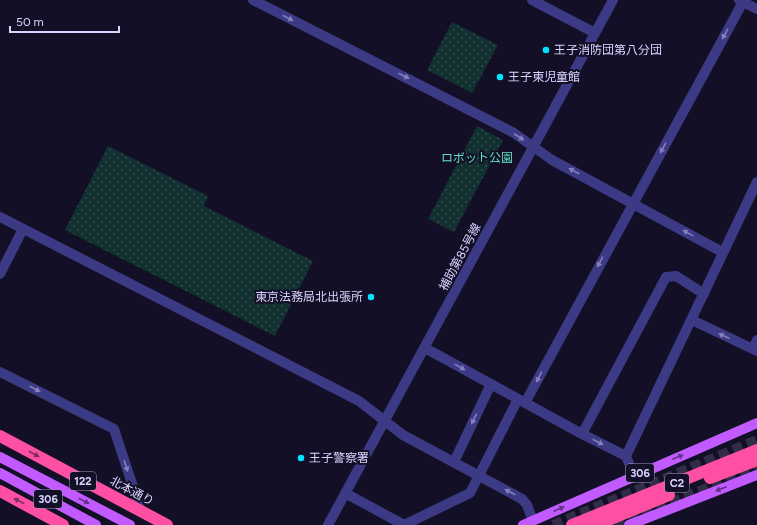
<svg xmlns="http://www.w3.org/2000/svg" width="757" height="525" font-family="Figtree,'Noto Sans JP',sans-serif">
	<defs>
		<pattern id="green-dots" width="8" height="8" patternUnits="userSpaceOnUse"><rect width="8" height="8" fill="#12302f"/><path d="M2 2h.1M6 6h.1" fill="none" stroke="#344d4e" stroke-width="1.8" stroke-linecap="round"/></pattern>
	</defs>
	<rect width="100%" height="100%" fill="#130f26"/>
	<path fill="url(#green-dots)" d="M 452,22 L 498,45 L 472,93 L 427,70 Z
		M 477,126 L 503,140 L 454,232 L 428,219 Z
		M 108,146 L 208,196 L 204,206 L 313,261 L 275,336 L 65,230 Z"/>
	<g fill="none" stroke-linecap="round" stroke-linejoin="round">
		<path stroke="#312d47" stroke-width="10" stroke-dasharray="10 5" stroke-linecap="butt" d="M 553,525 L 757,440
			M 615,525 L 757,468"/>
		<path stroke="#3d3a85" stroke-width="10" d="M 253,0 L 514,133 L 552,160 L 722,252
			M 532,0 L 595,33
			M 739,0 L 757,9
			M 0,217 L 359,401 L 403,435 L 522,499 L 527,505 L 533,521
			M 0,274 L 23,229
			M 692,320 L 757,351
			M 425,348 L 582,434 L 626,456
			M 753,349 L 757,340
			M 0,372 L 114,429 L 141,511
			M 525,403 L 744,0
			M 582,434 L 666,277 L 676,276 L 704,294
			M 454,462 L 491,384
			M 634,476 L 626,456 L 757,182
			M 345,493 L 404,525
			M 328,525 L 613,0
			M 404,525 L 470,493 L 518,399"/>
		<path stroke="#c25bff" stroke-width="10" d="M 0,457 L 130,525
			M 0,473 L 96,525
			M 523,525 L 757,423
			M 629,525 L 757,475"/>
		<path stroke="#ff4fa3" stroke-width="12" d="M 0,436 L 167,525
			M 710,478 L 757,460
			M 0,491 L 63,525
			M 572,525 L 757,450
			M 596,525 L 669,495"/>
	</g>
	<defs><path id="oneway-solid" d="M-6-.8H1V-3.2L6.5 0L1 3.2V.8H-6Z"/></defs>
	<g fill="#837fbc">
		<use href="#oneway-solid" transform="translate(288 18) rotate(27)"/>
		<use href="#oneway-solid" transform="translate(725 34) rotate(119)"/>
		<use href="#oneway-solid" transform="translate(404 76) rotate(27)"/>
		<use href="#oneway-solid" transform="translate(519 137) rotate(33)"/>
		<use href="#oneway-solid" transform="translate(663 148) rotate(119)"/>
		<use href="#oneway-solid" transform="translate(574 171) rotate(-152)"/>
		<use href="#oneway-solid" transform="translate(688 233) rotate(-151)"/>
		<use href="#oneway-solid" transform="translate(600 262) rotate(118)"/>
		<use href="#oneway-solid" transform="translate(724 336) rotate(-155)"/>
		<use href="#oneway-solid" transform="translate(460 367) rotate(29)"/>
		<use href="#oneway-solid" transform="translate(539 377) rotate(118)"/>
		<use href="#oneway-solid" transform="translate(35 389) rotate(27)"/>
		<use href="#oneway-solid" transform="translate(474 419) rotate(116)"/>
		<use href="#oneway-solid" transform="translate(598 442) rotate(27)"/>
		<use href="#oneway-solid" transform="translate(126 466) rotate(72)"/>
		<use href="#oneway-solid" transform="translate(510 492) rotate(-152)"/>
	</g>
	<g fill="#7d2c5e">
		<use href="#oneway-solid" transform="translate(34 454) rotate(28)"/>
		<use href="#oneway-solid" transform="translate(19 501) rotate(-152)"/>
	</g>
	<g fill="#623188">
		<use href="#oneway-solid" transform="translate(678 457) rotate(-23)"/>
		<use href="#oneway-solid" transform="translate(721 489) rotate(159)"/>
		<use href="#oneway-solid" transform="translate(84 501) rotate(28)"/>
		<use href="#oneway-solid" transform="translate(559 509) rotate(-24)"/>
	</g>
	<g fill="#00e5ff" stroke="#130f26" stroke-width="1.5">
		<circle cx="546" cy="50" r="4"/>
		<circle cx="500" cy="77" r="4"/>
		<circle cx="371" cy="297" r="4"/>
		<circle cx="301" cy="458" r="4"/>
	</g>
	<g text-anchor="middle" stroke-width="4" stroke-linejoin="round" paint-order="stroke">
		<g fill="#130f26" stroke="#9e99be" stroke-width="1">
			<rect x="626" y="464" width="28" height="18" rx="3"/>
			<rect x="70" y="472" width="26" height="18" rx="3"/>
			<rect x="665" y="474" width="24" height="18" rx="3"/>
			<rect x="34" y="490" width="28" height="18" rx="3"/>
		</g>
		<g font-size="11" font-weight="bold" fill="#d9d4ff">
			<text x="640" y="477">306</text>
			<text x="83" y="485">122</text>
			<text x="677" y="487">C2</text>
			<text x="48" y="503">306</text>
		</g>
		<g font-size="12" fill="#d9d4ff" stroke="#130f26" text-anchor="start">
			<text x="554" y="54">王子消防団第八分団</text>
			<text x="508" y="81">王子東児童館</text>
			<text x="363" y="301" text-anchor="end">東京法務局北出張所</text>
			<text x="309" y="462">王子警察署</text>
		</g>
		<g font-size="12" fill="#5fe0c0" stroke="#130f26">
			<text x="477" y="162">ロボット公園</text>
		</g>
		<g font-size="12" fill="#d9d4ff" stroke="#130f26">
			<text transform="translate(460 257) rotate(-62)" y="4">補助第85号線</text>
			<text transform="translate(132 491) rotate(28)" y="4">北本通り</text>
		</g>
	</g>
	<path d="M10 26v6h109v-6" fill="none" stroke="#d9d4ff" stroke-width="2"/>
	<text x="16" y="26" font-size="12" fill="#d9d4ff" stroke="#130f26" stroke-width="3" paint-order="stroke">50 m</text>
</svg>
